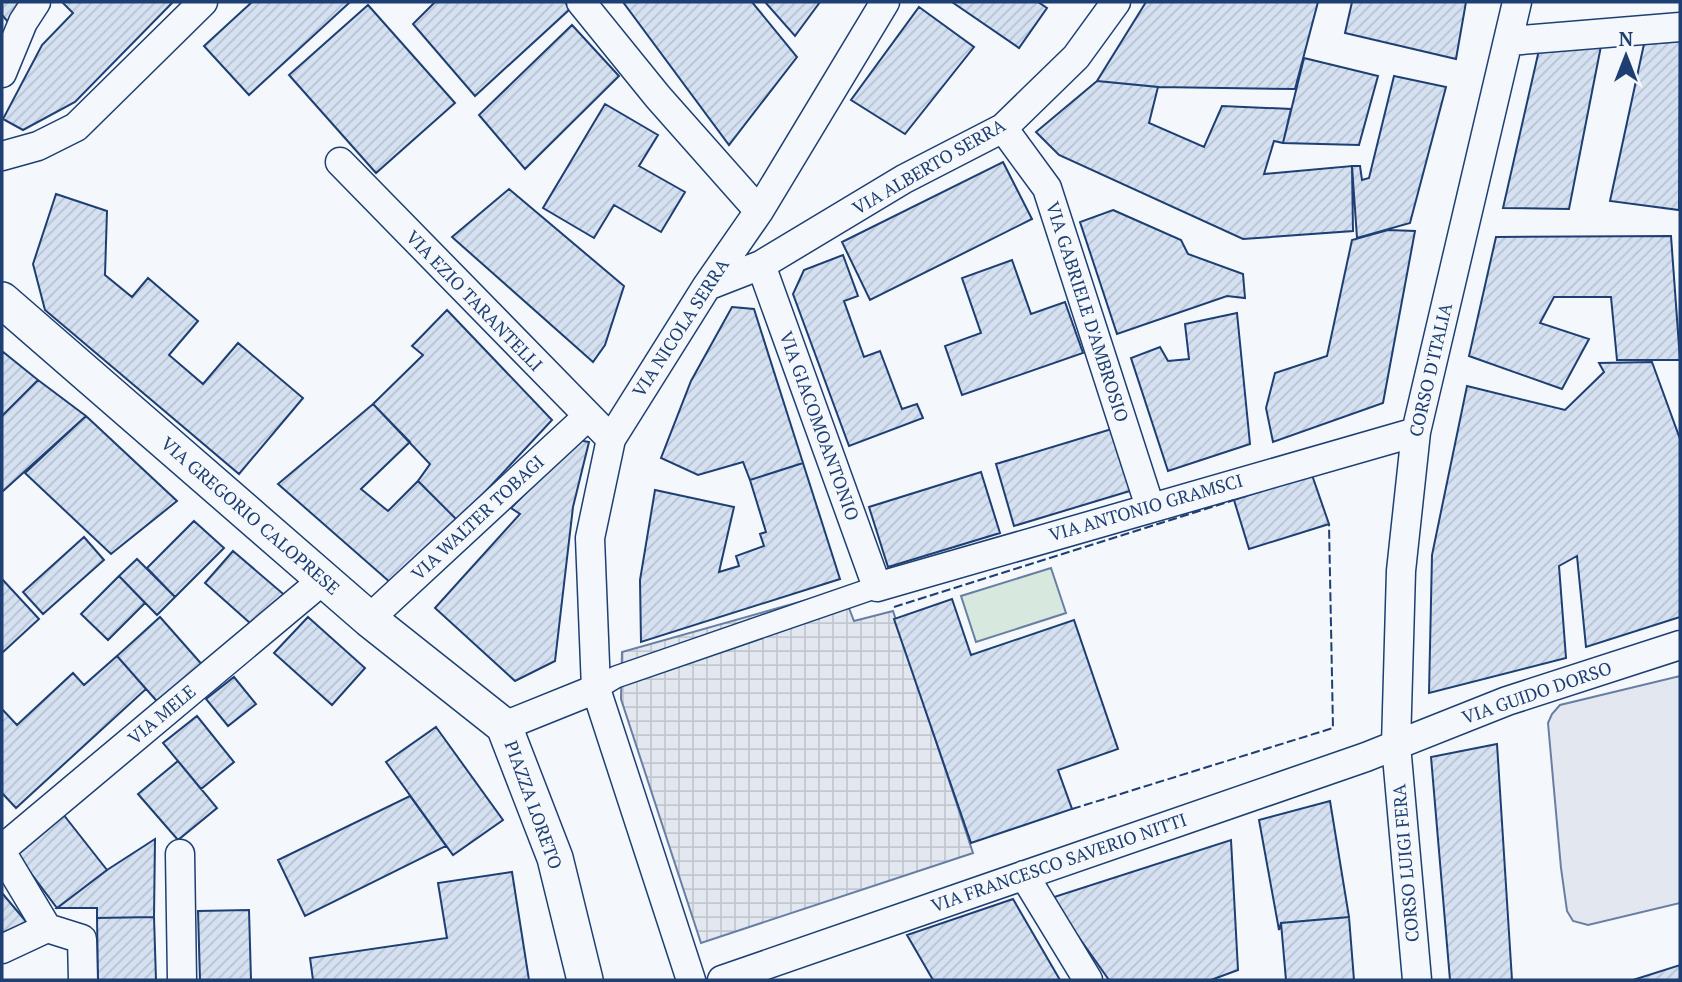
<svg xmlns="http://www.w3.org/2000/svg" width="1682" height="982" font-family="'PT Serif',serif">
	<defs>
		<pattern id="plaza-grid" width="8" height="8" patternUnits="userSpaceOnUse" patternTransform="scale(1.75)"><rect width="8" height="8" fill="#e3e8f0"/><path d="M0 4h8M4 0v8" fill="none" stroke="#c2c8d1"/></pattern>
		<pattern id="building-hatch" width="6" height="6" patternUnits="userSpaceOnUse" patternTransform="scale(1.75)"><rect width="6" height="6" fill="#d5e0f0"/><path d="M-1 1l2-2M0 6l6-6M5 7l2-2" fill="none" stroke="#b6c1d1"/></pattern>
	</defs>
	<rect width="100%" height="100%" fill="#f4f7fb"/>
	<path fill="#d7e8df" stroke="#687fa3" stroke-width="2" d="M 1051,568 L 1066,613 L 976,642 L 961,596 Z"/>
	<path fill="#e3e8f0" stroke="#687fa3" stroke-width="2" d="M 1680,676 L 1680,903 L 1588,925 L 1573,921 L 1567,911 L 1561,868 L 1548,723 L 1552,714 L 1560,705 Z"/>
	<path fill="url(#plaza-grid)" stroke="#687fa3" stroke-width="2" d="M 842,590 L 854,621 L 893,611 L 973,853 L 701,943 L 621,699 L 622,652 Z"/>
	<path fill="url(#building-hatch)" stroke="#1d3f73" stroke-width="2" d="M 2,2 L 32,2 L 16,31 L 2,15 Z
		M 62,2 L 173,2 L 75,102 L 23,130 L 3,119 L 42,45 L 73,13 Z
		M 252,2 L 347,2 L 349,3 L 249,95 L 204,46 Z
		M 435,2 L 565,2 L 570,9 L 475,96 L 413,24 Z
		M 623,2 L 752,2 L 797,57 L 729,145 Z
		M 765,2 L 820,2 L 795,36 Z
		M 952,2 L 1038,2 L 1047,8 L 1019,48 Z
		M 1146,2 L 1318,2 L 1295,89 L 1158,87 L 1097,81 Z
		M 1352,2 L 1466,2 L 1456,59 L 1345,33 Z
		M 368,5 L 455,103 L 376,173 L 289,75 Z
		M 919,7 L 974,47 L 905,134 L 851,100 Z
		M 572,25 L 619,76 L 525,169 L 479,115 Z
		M 1680,41 L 1679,210 L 1610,201 L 1644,44 Z
		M 1601,46 L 1569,209 L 1503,208 L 1539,50 Z
		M 1304,58 L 1378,76 L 1359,145 L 1283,143 Z
		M 1394,76 L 1446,87 L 1410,223 L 1357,238 L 1352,166 L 1360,166 L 1362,180 L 1369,178 Z
		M 1097,81 L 1158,87 L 1149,123 L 1204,147 L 1222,106 L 1291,109 L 1283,143 L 1274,141 L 1264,174 L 1352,166 L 1353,231 L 1243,239 L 1059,155 L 1036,132 Z
		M 605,104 L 658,135 L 639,166 L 685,192 L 661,232 L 614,205 L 594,238 L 543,208 Z
		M 1003,162 L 1032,219 L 870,300 L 842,242 Z
		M 509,189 L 624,286 L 605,345 L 593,362 L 452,237 Z
		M 56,194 L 107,211 L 105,275 L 132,297 L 148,278 L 198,321 L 169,355 L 203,384 L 238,343 L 303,398 L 239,474 L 45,310 L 33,264 Z
		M 1113,210 L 1181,240 L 1188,254 L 1243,274 L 1245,298 L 1227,296 L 1117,334 L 1080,222 Z
		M 1388,230 L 1415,231 L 1383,403 L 1273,442 L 1266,408 L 1275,373 L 1327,356 L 1352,240 Z
		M 1671,236 L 1680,360 L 1617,360 L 1611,297 L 1554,297 L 1540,323 L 1589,339 L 1562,389 L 1469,356 L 1496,237 Z
		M 843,255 L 858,296 L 844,301 L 864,357 L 880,351 L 902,409 L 917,404 L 923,418 L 849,446 L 793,294 L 804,270 Z
		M 1012,260 L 1031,314 L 1065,302 L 1083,353 L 962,395 L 945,346 L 981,333 L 962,278 Z
		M 732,307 L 754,309 L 803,463 L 750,480 L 743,462 L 698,475 L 661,458 L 691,381 Z
		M 447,310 L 552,420 L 458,521 L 418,481 L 430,464 L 373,404 L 423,355 L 412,346 Z
		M 1237,313 L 1250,444 L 1168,471 L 1131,358 L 1160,347 L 1168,361 L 1189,359 L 1185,324 Z
		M 2,351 L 38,380 L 2,416 Z
		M 1652,362 L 1680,439 L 1680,617 L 1586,647 L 1577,556 L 1559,566 L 1566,658 L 1429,693 L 1432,555 L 1467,386 L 1565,410 L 1604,372 L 1599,363 Z
		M 38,380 L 86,416 L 2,492 L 2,416 Z
		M 373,404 L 410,442 L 361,489 L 388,511 L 418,481 L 458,521 L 392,584 L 278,484 Z
		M 86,416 L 177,501 L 111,554 L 25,473 Z
		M 1115,428 L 1133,490 L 1014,526 L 996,464 Z
		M 578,440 L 589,442 L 573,507 L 555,661 L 515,681 L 435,608 L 520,514 L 511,508 Z
		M 803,463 L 840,579 L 641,642 L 640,580 L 655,490 L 734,507 L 719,572 L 739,566 L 736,556 L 764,546 L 760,534 L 766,532 L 750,480 Z
		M 981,472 L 1000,533 L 888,567 L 869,507 Z
		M 1312,475 L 1329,524 L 1249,549 L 1234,500 Z
		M 194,521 L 224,548 L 175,597 L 147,568 Z
		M 84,537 L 104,560 L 43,614 L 23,592 Z
		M 233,551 L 288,598 L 259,631 L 205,583 Z
		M 137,559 L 175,597 L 157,615 L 119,576 Z
		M 119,576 L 145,603 L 108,640 L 81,614 Z
		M 2,579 L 39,619 L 2,653 Z
		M 952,599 L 971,655 L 1074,620 L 1118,749 L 1058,770 L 1072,809 L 971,843 L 894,619 Z
		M 160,617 L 205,668 L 162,707 L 117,656 Z
		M 308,617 L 365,668 L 332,705 L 274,653 Z
		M 117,656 L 146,689 L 16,808 L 2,793 L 2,709 L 17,725 L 73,673 L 84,685 Z
		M 234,677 L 256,704 L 228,726 L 206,699 Z
		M 197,716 L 234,762 L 201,789 L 163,743 Z
		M 436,727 L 503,820 L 453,855 L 386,762 Z
		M 1497,744 L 1512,980 L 1450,980 L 1431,757 Z
		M 178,761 L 217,808 L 178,840 L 138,794 Z
		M 410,796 L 446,846 L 305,916 L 278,860 Z
		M 1330,801 L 1349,917 L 1281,923 L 1279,930 L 1259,820 Z
		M 63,814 L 107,870 L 57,908 L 15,852 Z
		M 155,839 L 154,917 L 97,918 L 97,908 L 57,908 L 107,870 Z
		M 1231,840 L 1238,970 L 1211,980 L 1109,980 L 1051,898 Z
		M 512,872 L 529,980 L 313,980 L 310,958 L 447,938 L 438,883 Z
		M 2,893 L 29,925 L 2,937 Z
		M 1013,899 L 1060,980 L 933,980 L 907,935 Z
		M 249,910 L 251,980 L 200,980 L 198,911 Z
		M 154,917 L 156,980 L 98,980 L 97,918 Z
		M 1349,917 L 1354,980 L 1286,980 L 1281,923 Z
		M 1680,965 L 1680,980 L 1633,980 Z"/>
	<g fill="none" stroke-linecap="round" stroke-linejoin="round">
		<defs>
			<path id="pedestrian" d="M 596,689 L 616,677 L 877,587"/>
			<path id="minor" d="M 581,2 L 658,97 L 759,211
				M 1509,41 L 1680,27
				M 2,73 L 23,22 L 36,2
				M 1003,128 L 1047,188 L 1150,507
				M 2,156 L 38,146 L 76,127 L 203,2
				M 340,162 L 611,439
				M 761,265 L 877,587 L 1416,432
				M 707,286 L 761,265 L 904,179 L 1003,128 L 1076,57 L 1116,2
				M 369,619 L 587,417
				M 504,726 L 596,689
				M 2,849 L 323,580
				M 2,853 L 47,928 L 82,939 L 83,980
				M 180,854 L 182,980
				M 1024,875 L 1088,980
				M 2,949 L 47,928
				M 691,980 L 596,689 L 590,538 L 611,439 L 707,286 L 759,211 L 885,2
				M 722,980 L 1366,757 L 1507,701 L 1680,645
				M 1417,980 L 1396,745 L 1401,571 L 1416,432 L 1517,2"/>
			<path id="tertiary" d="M 2,300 L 369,619 L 504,726 L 555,858 L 585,980"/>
		</defs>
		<use href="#pedestrian" stroke="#1d3f73" stroke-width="24"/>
		<use href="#minor" stroke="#1d3f73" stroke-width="31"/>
		<use href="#tertiary" stroke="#1d3f73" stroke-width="38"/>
		<use href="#pedestrian" stroke="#f4f7fb" stroke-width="21"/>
		<use href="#minor" stroke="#f4f7fb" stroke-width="28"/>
		<use href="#tertiary" stroke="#f4f7fb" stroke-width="35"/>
		<path stroke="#1d3f73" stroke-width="2" stroke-dasharray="9 3.5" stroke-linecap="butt" d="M 894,607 L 1234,500
			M 1072,809 L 1333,728 L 1329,524"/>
	</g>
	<g text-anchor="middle" stroke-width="5" stroke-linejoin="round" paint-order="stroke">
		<g font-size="18" fill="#1d3f73" stroke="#f4f7fb">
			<text transform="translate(929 167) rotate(-30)" y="6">VIA ALBERTO SERRA</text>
			<text transform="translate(474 301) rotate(46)" y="6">VIA EZIO TARANTELLI</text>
			<text transform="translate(1087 312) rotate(72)" y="6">VIA GABRIELE D'AMBROSIO</text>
			<text transform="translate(681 328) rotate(-57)" y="6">VIA NICOLA SERRA</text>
			<text transform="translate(1431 370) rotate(-77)" y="6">CORSO D'ITALIA</text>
			<text transform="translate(819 426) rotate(70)" y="6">VIA GIACOMOANTONIO</text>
			<text transform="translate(1146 508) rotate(-16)" y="6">VIA ANTONIO GRAMSCI</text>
			<text transform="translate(250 516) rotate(41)" y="6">VIA GREGORIO CALOPRESE</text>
			<text transform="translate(478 518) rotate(-43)" y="6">VIA WALTER TOBAGI</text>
			<text transform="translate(1537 693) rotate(-19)" y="6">VIA GUIDO DORSO</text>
			<text transform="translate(162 715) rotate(-40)" y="6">VIA MELE</text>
			<text transform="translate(533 805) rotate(70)" y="6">PIAZZA LORETO</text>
			<text transform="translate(1059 863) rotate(-19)" y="6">VIA FRANCESCO SAVERIO NITTI</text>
			<text transform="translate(1406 863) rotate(-95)" y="6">CORSO LUIGI FERA</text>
		</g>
	</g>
	<rect width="1682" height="982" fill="none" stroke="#1d3f73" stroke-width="7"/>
	<g transform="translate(1626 56)" stroke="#f4f7fb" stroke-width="5" paint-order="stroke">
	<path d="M0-5L12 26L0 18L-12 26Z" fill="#1d3f73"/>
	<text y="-10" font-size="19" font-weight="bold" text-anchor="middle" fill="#1d3f73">N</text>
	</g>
</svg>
